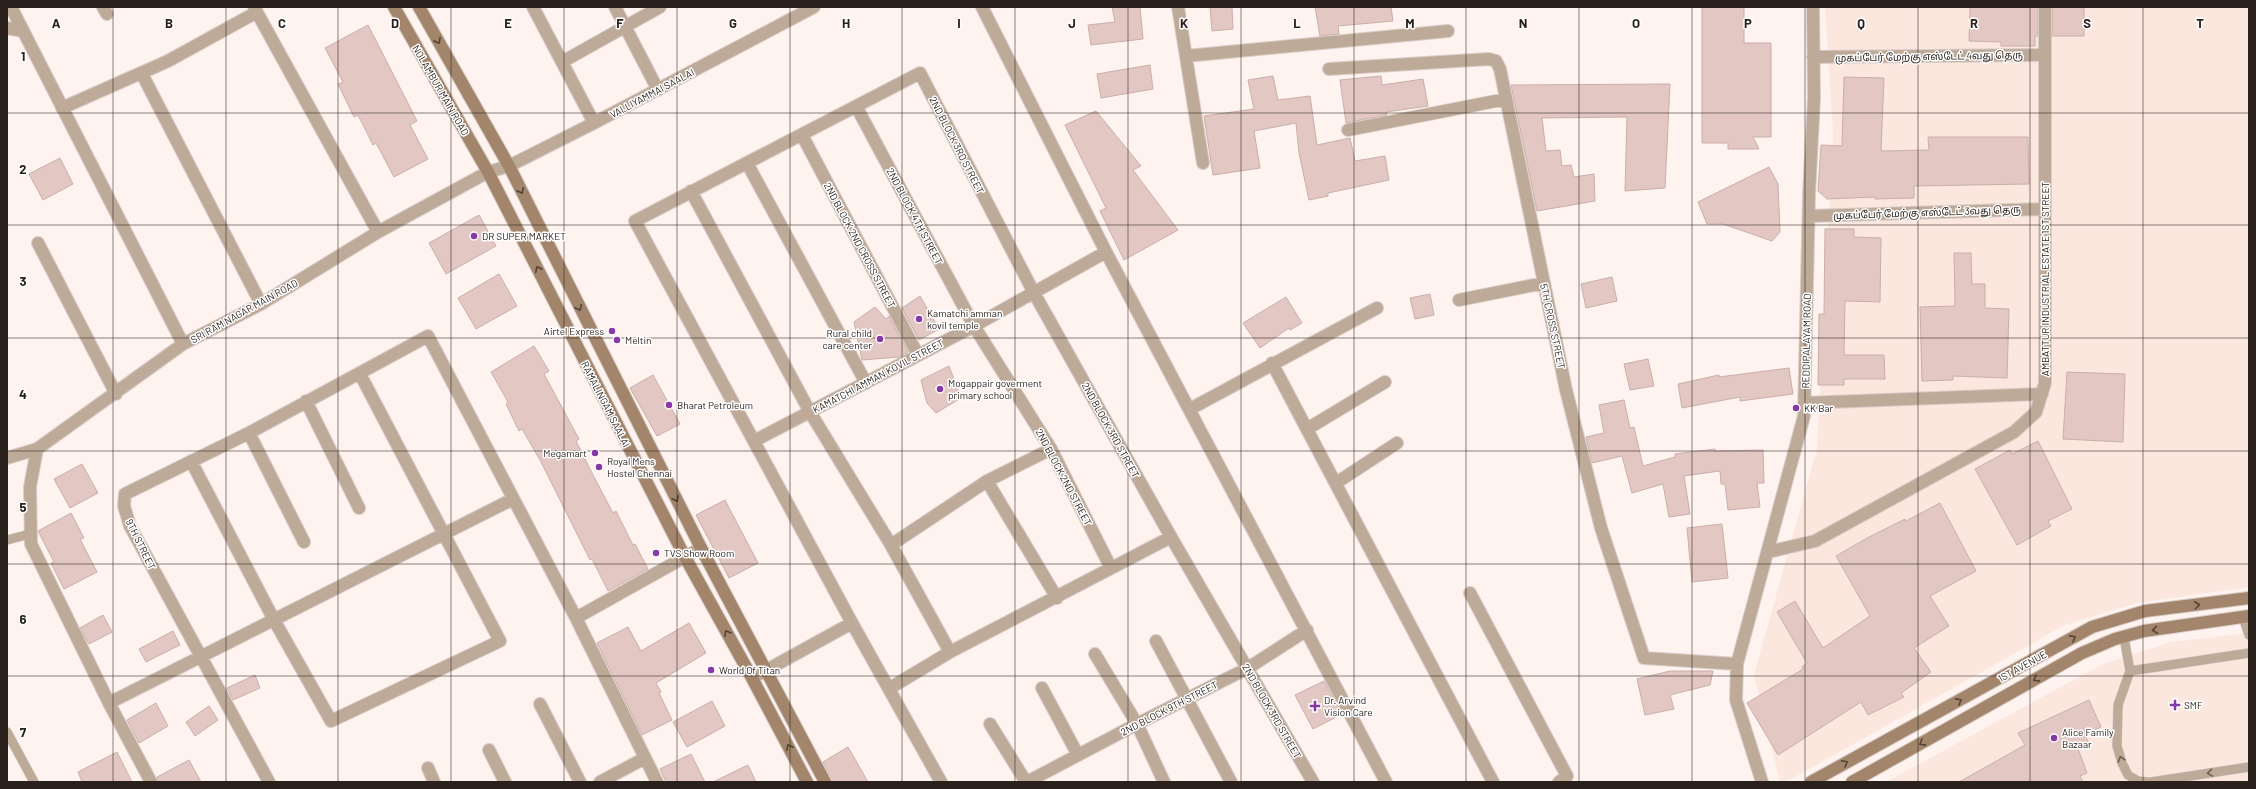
<svg xmlns="http://www.w3.org/2000/svg" width="2256" height="789" font-family="Barlow,'Noto Sans Tamil',sans-serif">
	<rect width="100%" height="100%" fill="#fef3ef"/>
	<path fill="#fbe7de" d="M 1825,7 L 2249,7 L 2249,587 L 2137,603 L 2065,625 L 1786,782 L 1780,782 L 1754,675 L 1817,449 L 1833,134 Z
		M 2249,633 L 2249,782 L 1886,782 L 2103,664 L 2171,642 Z"/>
	<path fill="#e3c7c3" stroke="#caaeaa" d="M 1112,7 L 1140,7 L 1143,39 L 1091,45 L 1088,25 L 1115,22 Z
		M 1210,7 L 1232,7 L 1233,29 L 1212,31 Z
		M 1315,7 L 1391,7 L 1393,21 L 1338,26 L 1339,34 L 1320,36 Z
		M 1702,7 L 1744,7 L 1744,43 L 1771,43 L 1771,137 L 1753,137 L 1759,149 L 1728,149 L 1728,143 L 1702,143 Z
		M 1970,7 L 2038,7 L 2038,36 L 2035,36 L 2035,46 L 2001,46 L 2001,42 L 1969,41 Z
		M 2052,7 L 2084,7 L 2084,36 L 2052,36 Z
		M 368,25 L 417,121 L 410,125 L 428,159 L 394,177 L 376,143 L 373,145 L 358,115 L 354,117 L 338,84 L 343,82 L 325,48 Z
		M 1150,65 L 1153,89 L 1101,98 L 1097,74 Z
		M 1273,76 L 1278,100 L 1310,96 L 1317,145 L 1350,138 L 1355,161 L 1385,156 L 1389,180 L 1328,193 L 1328,196 L 1309,200 L 1299,153 L 1296,123 L 1254,131 L 1260,168 L 1213,175 L 1204,116 L 1254,109 L 1248,80 Z
		M 1381,76 L 1382,85 L 1423,79 L 1428,106 L 1386,112 L 1387,115 L 1346,123 L 1340,80 Z
		M 1844,77 L 1884,78 L 1881,151 L 1929,150 L 1928,137 L 2028,137 L 2029,184 L 1914,186 L 1914,198 L 1875,199 L 1875,197 L 1827,199 L 1818,191 L 1821,145 L 1842,146 Z
		M 1670,84 L 1665,188 L 1625,191 L 1627,117 L 1542,118 L 1546,151 L 1560,150 L 1562,166 L 1571,165 L 1574,177 L 1594,174 L 1595,201 L 1537,211 L 1511,85 Z
		M 1096,111 L 1141,166 L 1133,170 L 1178,230 L 1124,260 L 1100,211 L 1106,208 L 1065,125 Z
		M 60,158 L 73,184 L 43,200 L 29,174 Z
		M 1769,167 L 1778,184 L 1780,232 L 1772,241 L 1723,224 L 1707,224 L 1698,202 Z
		M 479,215 L 496,246 L 446,274 L 429,243 Z
		M 1825,229 L 1854,229 L 1854,237 L 1881,238 L 1880,302 L 1845,301 L 1844,355 L 1884,355 L 1885,379 L 1844,379 L 1844,385 L 1818,385 L 1819,314 L 1824,314 Z
		M 1954,253 L 1971,253 L 1972,284 L 1985,284 L 1985,308 L 2009,309 L 2007,378 L 1953,376 L 1953,380 L 1922,381 L 1920,307 L 1955,306 Z
		M 499,274 L 517,306 L 476,329 L 458,298 Z
		M 1612,277 L 1617,301 L 1586,308 L 1581,284 Z
		M 1430,294 L 1434,315 L 1415,319 L 1410,298 Z
		M 920,296 L 939,329 L 919,340 L 902,308 Z
		M 1286,297 L 1302,323 L 1290,330 L 1289,328 L 1260,348 L 1243,323 Z
		M 875,307 L 886,319 L 889,316 L 908,352 L 899,357 L 862,360 L 854,322 Z
		M 534,346 L 549,371 L 544,374 L 579,439 L 576,441 L 594,477 L 613,513 L 616,511 L 633,545 L 635,544 L 648,569 L 608,591 L 592,559 L 590,560 L 540,460 L 522,429 L 519,431 L 506,404 L 508,402 L 491,372 Z
		M 1648,359 L 1654,386 L 1630,390 L 1624,364 Z
		M 949,366 L 961,398 L 936,413 L 927,403 L 921,380 Z
		M 1789,368 L 1793,394 L 1740,401 L 1740,397 L 1682,408 L 1678,384 L 1719,375 L 1719,377 Z
		M 2067,372 L 2125,374 L 2123,442 L 2063,439 Z
		M 653,375 L 680,424 L 657,436 L 630,388 Z
		M 1624,400 L 1630,428 L 1634,427 L 1643,466 L 1675,457 L 1675,454 L 1715,449 L 1715,451 L 1763,450 L 1764,483 L 1757,483 L 1760,507 L 1728,510 L 1725,484 L 1721,484 L 1720,471 L 1684,476 L 1690,514 L 1669,517 L 1663,484 L 1632,493 L 1622,456 L 1592,463 L 1586,437 L 1604,433 L 1599,405 Z
		M 2038,441 L 2072,509 L 2048,521 L 2051,526 L 2017,545 L 1975,469 L 2010,450 L 2012,454 Z
		M 82,464 L 98,493 L 70,508 L 54,479 Z
		M 725,500 L 758,563 L 729,578 L 696,515 Z
		M 1940,503 L 1976,571 L 1930,596 L 1949,626 L 1914,648 L 1931,672 L 1901,693 L 1904,697 L 1868,715 L 1861,702 L 1778,755 L 1747,703 L 1803,669 L 1802,667 L 1807,663 L 1777,612 L 1795,601 L 1823,648 L 1870,616 L 1836,556 L 1867,538 L 1905,519 L 1906,521 Z
		M 71,513 L 84,538 L 80,539 L 97,572 L 64,589 L 51,563 L 54,562 L 38,531 Z
		M 1722,524 L 1728,578 L 1692,582 L 1687,528 Z
		M 103,615 L 112,632 L 89,644 L 80,628 Z
		M 689,623 L 706,653 L 656,683 L 661,692 L 659,693 L 672,720 L 642,735 L 597,643 L 628,627 L 641,651 Z
		M 173,631 L 180,645 L 146,662 L 139,649 Z
		M 1670,671 L 1713,671 L 1710,685 L 1670,695 L 1674,709 L 1645,715 L 1637,679 Z
		M 255,675 L 260,688 L 233,700 L 227,688 Z
		M 1324,681 L 1342,714 L 1313,729 L 1295,695 Z
		M 2089,700 L 2101,727 L 2085,735 L 2088,742 L 2077,746 L 2087,773 L 2080,776 L 2083,782 L 1959,782 L 2025,745 L 2018,733 Z
		M 712,701 L 725,726 L 687,747 L 673,722 Z
		M 156,703 L 168,726 L 139,743 L 127,720 Z
		M 209,706 L 218,720 L 195,736 L 186,722 Z
		M 848,747 L 868,782 L 832,782 L 823,762 Z
		M 117,752 L 132,782 L 82,782 L 78,772 Z
		M 691,754 L 705,782 L 666,782 L 660,769 Z
		M 189,760 L 201,782 L 158,782 L 157,777 Z
		M 748,765 L 756,782 L 713,782 Z"/>
	<g fill="none" stroke-linecap="round" stroke-linejoin="round">
		<defs>
			<path id="lane" d="M 7,540 L 30,534
				M 2243,617 L 2249,635
				M 2124,637 L 2130,671 L 2118,705 L 2117,746 L 2122,763 L 2128,775 L 2138,781 L 2148,782
				M 2130,671 L 2249,653
				M 7,732 L 34,782
				M 2151,782 L 2249,767"/>
			<path id="street" d="M 11,7 L 183,344
				M 103,7 L 107,14
				M 254,7 L 378,232
				M 533,7 L 594,123
				M 615,7 L 658,90
				M 982,7 L 1106,252 L 1386,782
				M 1178,7 L 1203,163
				M 7,28 L 23,31
				M 1186,56 L 1448,31
				M 1813,57 L 2045,55
				M 562,62 L 660,7
				M 1329,69 L 1489,59 L 1496,61 L 1500,69 L 1566,390 L 1601,528 L 1644,658 L 1737,664
				M 142,74 L 261,304
				M 856,106 L 974,326 L 1051,449 L 1111,568
				M 62,108 L 168,61 L 257,12
				M 1348,130 L 1506,99
				M 802,135 L 918,355
				M 747,163 L 866,383
				M 691,191 L 810,412 L 891,545 L 950,652
				M 1809,216 L 2045,209
				M 38,243 L 116,394
				M 1459,300 L 1544,283
				M 1272,363 L 1493,782
				M 306,401 L 359,508
				M 1804,403 L 2042,394
				M 1190,409 L 1377,308
				M 1307,429 L 1385,382
				M 249,433 L 304,542
				M 754,441 L 974,326 L 1106,252
				M 37,449 L 30,487 L 31,544 L 109,703 L 151,782
				M 7,458 L 37,449 L 183,344 L 261,304 L 378,232 L 488,172 L 509,166 L 594,123 L 814,7
				M 191,461 L 274,620 L 331,721 L 500,641 L 360,374
				M 987,481 L 1057,598
				M 1336,483 L 1397,443
				M 891,545 L 987,481 L 1051,449
				M 1768,552 L 1815,541 L 2014,432 L 2036,412 L 2045,383 L 2045,7
				M 1470,593 L 1567,776 L 1559,782
				M 576,618 L 701,548
				M 1156,641 L 1231,782
				M 1095,654 L 1137,724 L 1164,782
				M 752,678 L 852,623
				M 890,688 L 950,652 L 1171,537
				M 1042,688 L 1078,755
				M 109,703 L 513,499
				M 540,704 L 580,782
				M 990,724 L 1026,782
				M 489,750 L 505,782
				M 428,768 L 434,782
				M 269,782 L 130,526 L 124,506 L 125,494 L 249,433 L 428,336 L 576,618 L 657,782
				M 600,782 L 645,758
				M 941,782 L 852,623 L 635,221 L 920,73 L 1034,293 L 1171,537 L 1313,782
				M 1027,782 L 1137,724 L 1248,668 L 1307,630
				M 1762,782 L 1736,700 L 1737,664 L 1804,416 L 1809,194 L 1814,98 L 1813,7"/>
			<path id="secondary" d="M 394,7 L 488,172 L 685,557 L 752,678 L 807,782
				M 419,7 L 509,166 L 701,548 L 825,782
				M 1811,782 L 2092,627 L 2145,611 L 2249,598
				M 1852,782 L 2082,653 L 2115,639 L 2144,631 L 2249,616"/>
		</defs>
		<use href="#lane" stroke="#d8cdc9" stroke-width="10"/>
		<use href="#street" stroke="#d8cdc9" stroke-width="14"/>
		<use href="#secondary" stroke="#d8cdc9" stroke-width="14"/>
		<use href="#lane" stroke="#beaa98" stroke-width="9"/>
		<use href="#street" stroke="#beaa98" stroke-width="12"/>
		<use href="#secondary" stroke="#a2856b" stroke-width="12"/>
	</g>
	<defs><path id="oneway-chevron" d="M-2-3.5L2.5 0L-2 3.5" fill="none" stroke-width="1.6" stroke-linecap="round" stroke-linejoin="round"/></defs>
	<g stroke="#544438">
		<use href="#oneway-chevron" transform="translate(438 41) rotate(61)"/>
		<use href="#oneway-chevron" transform="translate(521 191) rotate(64)"/>
		<use href="#oneway-chevron" transform="translate(538 269) rotate(-117)"/>
		<use href="#oneway-chevron" transform="translate(579 308) rotate(64)"/>
		<use href="#oneway-chevron" transform="translate(676 499) rotate(63)"/>
		<use href="#oneway-chevron" transform="translate(2197 605) rotate(-7)"/>
		<use href="#oneway-chevron" transform="translate(2155 630) rotate(172)"/>
		<use href="#oneway-chevron" transform="translate(727 633) rotate(-119)"/>
		<use href="#oneway-chevron" transform="translate(2073 638) rotate(-29)"/>
		<use href="#oneway-chevron" transform="translate(2036 679) rotate(151)"/>
		<use href="#oneway-chevron" transform="translate(1959 701) rotate(-29)"/>
		<use href="#oneway-chevron" transform="translate(1922 743) rotate(151)"/>
		<use href="#oneway-chevron" transform="translate(789 747) rotate(-117)"/>
		<use href="#oneway-chevron" transform="translate(1845 763) rotate(-29)"/>
	</g>
	<g stroke="#6d5f54">
		<use href="#oneway-chevron" transform="translate(2121 759) rotate(-107)"/>
		<use href="#oneway-chevron" transform="translate(2210 773) rotate(171)"/>
	</g>
	<path fill="none" stroke="#2a211d" stroke-width="1" stroke-opacity="0.55" d="M 113,7 L 113,782M 226,7 L 226,782M 338,7 L 338,782M 451,7 L 451,782M 564,7 L 564,782M 677,7 L 677,782M 790,7 L 790,782M 902,7 L 902,782M 1015,7 L 1015,782M 1128,7 L 1128,782M 1241,7 L 1241,782M 1354,7 L 1354,782M 1466,7 L 1466,782M 1579,7 L 1579,782M 1692,7 L 1692,782M 1805,7 L 1805,782M 1918,7 L 1918,782M 2030,7 L 2030,782M 2143,7 L 2143,782M 7,113 L 2249,113M 7,225 L 2249,225M 7,338 L 2249,338M 7,451 L 2249,451M 7,564 L 2249,564M 7,676 L 2249,676"/>
	<g fill="#8737a7" stroke="#fff" stroke-width="1.5">
		<circle cx="474" cy="236" r="4"/>
		<circle cx="919" cy="319" r="4"/>
		<circle cx="612" cy="331" r="4"/>
		<circle cx="880" cy="339" r="4"/>
		<circle cx="617" cy="340" r="4"/>
		<circle cx="940" cy="389" r="4"/>
		<circle cx="669" cy="405" r="4"/>
		<circle cx="1796" cy="408" r="4"/>
		<circle cx="595" cy="453" r="4"/>
		<circle cx="599" cy="467" r="4"/>
		<circle cx="656" cy="553" r="4"/>
		<circle cx="711" cy="670" r="4"/>
		<path d="M2173 699h4v4h4v4h-4v4h-4v-4h-4v-4h4z"/>
		<path d="M1313 700h4v4h4v4h-4v4h-4v-4h-4v-4h4z"/>
		<circle cx="2054" cy="738" r="4"/>
	</g>
	<g text-anchor="middle" stroke-width="3" stroke-linejoin="round" paint-order="stroke">
		<g font-size="10" fill="#2a211d" stroke="#fff">
			<text transform="translate(1929 56) rotate(-1)" y="4">முகப்பேர் மேற்கு எஸ்டேட் 4வது தெரு</text>
			<text transform="translate(441 90) rotate(60)" y="4">NOLAMBUR MAIN ROAD</text>
			<text transform="translate(652 93) rotate(-28)" y="4">VALLIYAMMAI SAALAI</text>
			<text transform="translate(957 145) rotate(63)" y="4">2ND BLOCK 3RD STREET</text>
			<text transform="translate(1927 212) rotate(-2)" y="4">முகப்பேர் மேற்கு எஸ்டேட் 3வது தெரு</text>
			<text transform="translate(915 216) rotate(62)" y="4">2ND BLOCK 4TH STREET</text>
			<text transform="translate(860 245) rotate(62)" y="4">2ND BLOCK 2ND CROSS STREET</text>
			<text transform="translate(2045 279) rotate(-90)" y="4">AMBATTUR INDUSTRIAL ESTATE 1ST STREET</text>
			<text transform="translate(244 311) rotate(-29)" y="4">SRI RAM NAGAR MAIN ROAD</text>
			<text transform="translate(1553 326) rotate(78)" y="4">5TH CROSS STREET</text>
			<text transform="translate(1806 341) rotate(-89)" y="4">REDDIPALAYAM ROAD</text>
			<text transform="translate(878 376) rotate(-28)" y="4">KAMATCHI AMMAN KOVIL STREET</text>
			<text transform="translate(606 404) rotate(63)" y="4">RAMALINGAM SAALAI</text>
			<text transform="translate(1111 430) rotate(61)" y="4">2ND BLOCK 3RD STREET</text>
			<text transform="translate(1064 477) rotate(62)" y="4">2ND BLOCK 2ND STREET</text>
			<text transform="translate(141 544) rotate(64)" y="4">9TH STREET</text>
			<text transform="translate(2022 666) rotate(-29)" y="4">1ST AVENUE</text>
			<text transform="translate(1169 708) rotate(-27)" y="4">2ND BLOCK 9TH STREET</text>
			<text transform="translate(1272 711) rotate(60)" y="4">2ND BLOCK 3RD STREET</text>
		</g>
		<g font-size="10" fill="#2a211d" stroke="#fff" text-anchor="start">
			<text x="482" y="240">DR SUPER MARKET</text>
			<text x="927" y="317">Kamatchi amman<tspan x="927" dy="12">kovil temple</tspan></text>
			<text x="604" y="335" text-anchor="end">Airtel Express</text>
			<text x="872" y="337" text-anchor="end">Rural child<tspan x="872" dy="12">care center</tspan></text>
			<text x="625" y="344">Meltin</text>
			<text x="948" y="387">Mogappair goverment<tspan x="948" dy="12">primary school</tspan></text>
			<text x="677" y="409">Bharat Petroleum</text>
			<text x="1804" y="412">KK Bar</text>
			<text x="587" y="457" text-anchor="end">Megamart</text>
			<text x="607" y="465">Royal Mens<tspan x="607" dy="12">Hostel Chennai</tspan></text>
			<text x="664" y="557">TVS Show Room</text>
			<text x="719" y="674">World Of Titan</text>
			<text x="1324" y="704">Dr. Arvind<tspan x="1324" dy="12">Vision Care</tspan></text>
			<text x="2184" y="709">SMF</text>
			<text x="2062" y="736">Alice Family<tspan x="2062" dy="12">Bazaar</tspan></text>
		</g>
	</g>
	<g font-size="13" text-anchor="middle" font-weight="bold" fill="#2a211d" stroke="#fff" stroke-width="3" stroke-linejoin="round" paint-order="stroke">
		<text x="56" y="28">A</text>
		<text x="169" y="28">B</text>
		<text x="282" y="28">C</text>
		<text x="395" y="28">D</text>
		<text x="508" y="28">E</text>
		<text x="620" y="28">F</text>
		<text x="733" y="28">G</text>
		<text x="846" y="28">H</text>
		<text x="959" y="28">I</text>
		<text x="1072" y="28">J</text>
		<text x="1184" y="28">K</text>
		<text x="1297" y="28">L</text>
		<text x="1410" y="28">M</text>
		<text x="1523" y="28">N</text>
		<text x="1636" y="28">O</text>
		<text x="1748" y="28">P</text>
		<text x="1861" y="28">Q</text>
		<text x="1974" y="28">R</text>
		<text x="2087" y="28">S</text>
		<text x="2200" y="28">T</text>
		<text x="23" y="61">1</text>
		<text x="23" y="174">2</text>
		<text x="23" y="286">3</text>
		<text x="23" y="399">4</text>
		<text x="23" y="512">5</text>
		<text x="23" y="624">6</text>
		<text x="23" y="737">7</text>
	</g>
	<rect width="2256" height="789" fill="none" stroke="#2a211d" stroke-width="16"/>
</svg>
